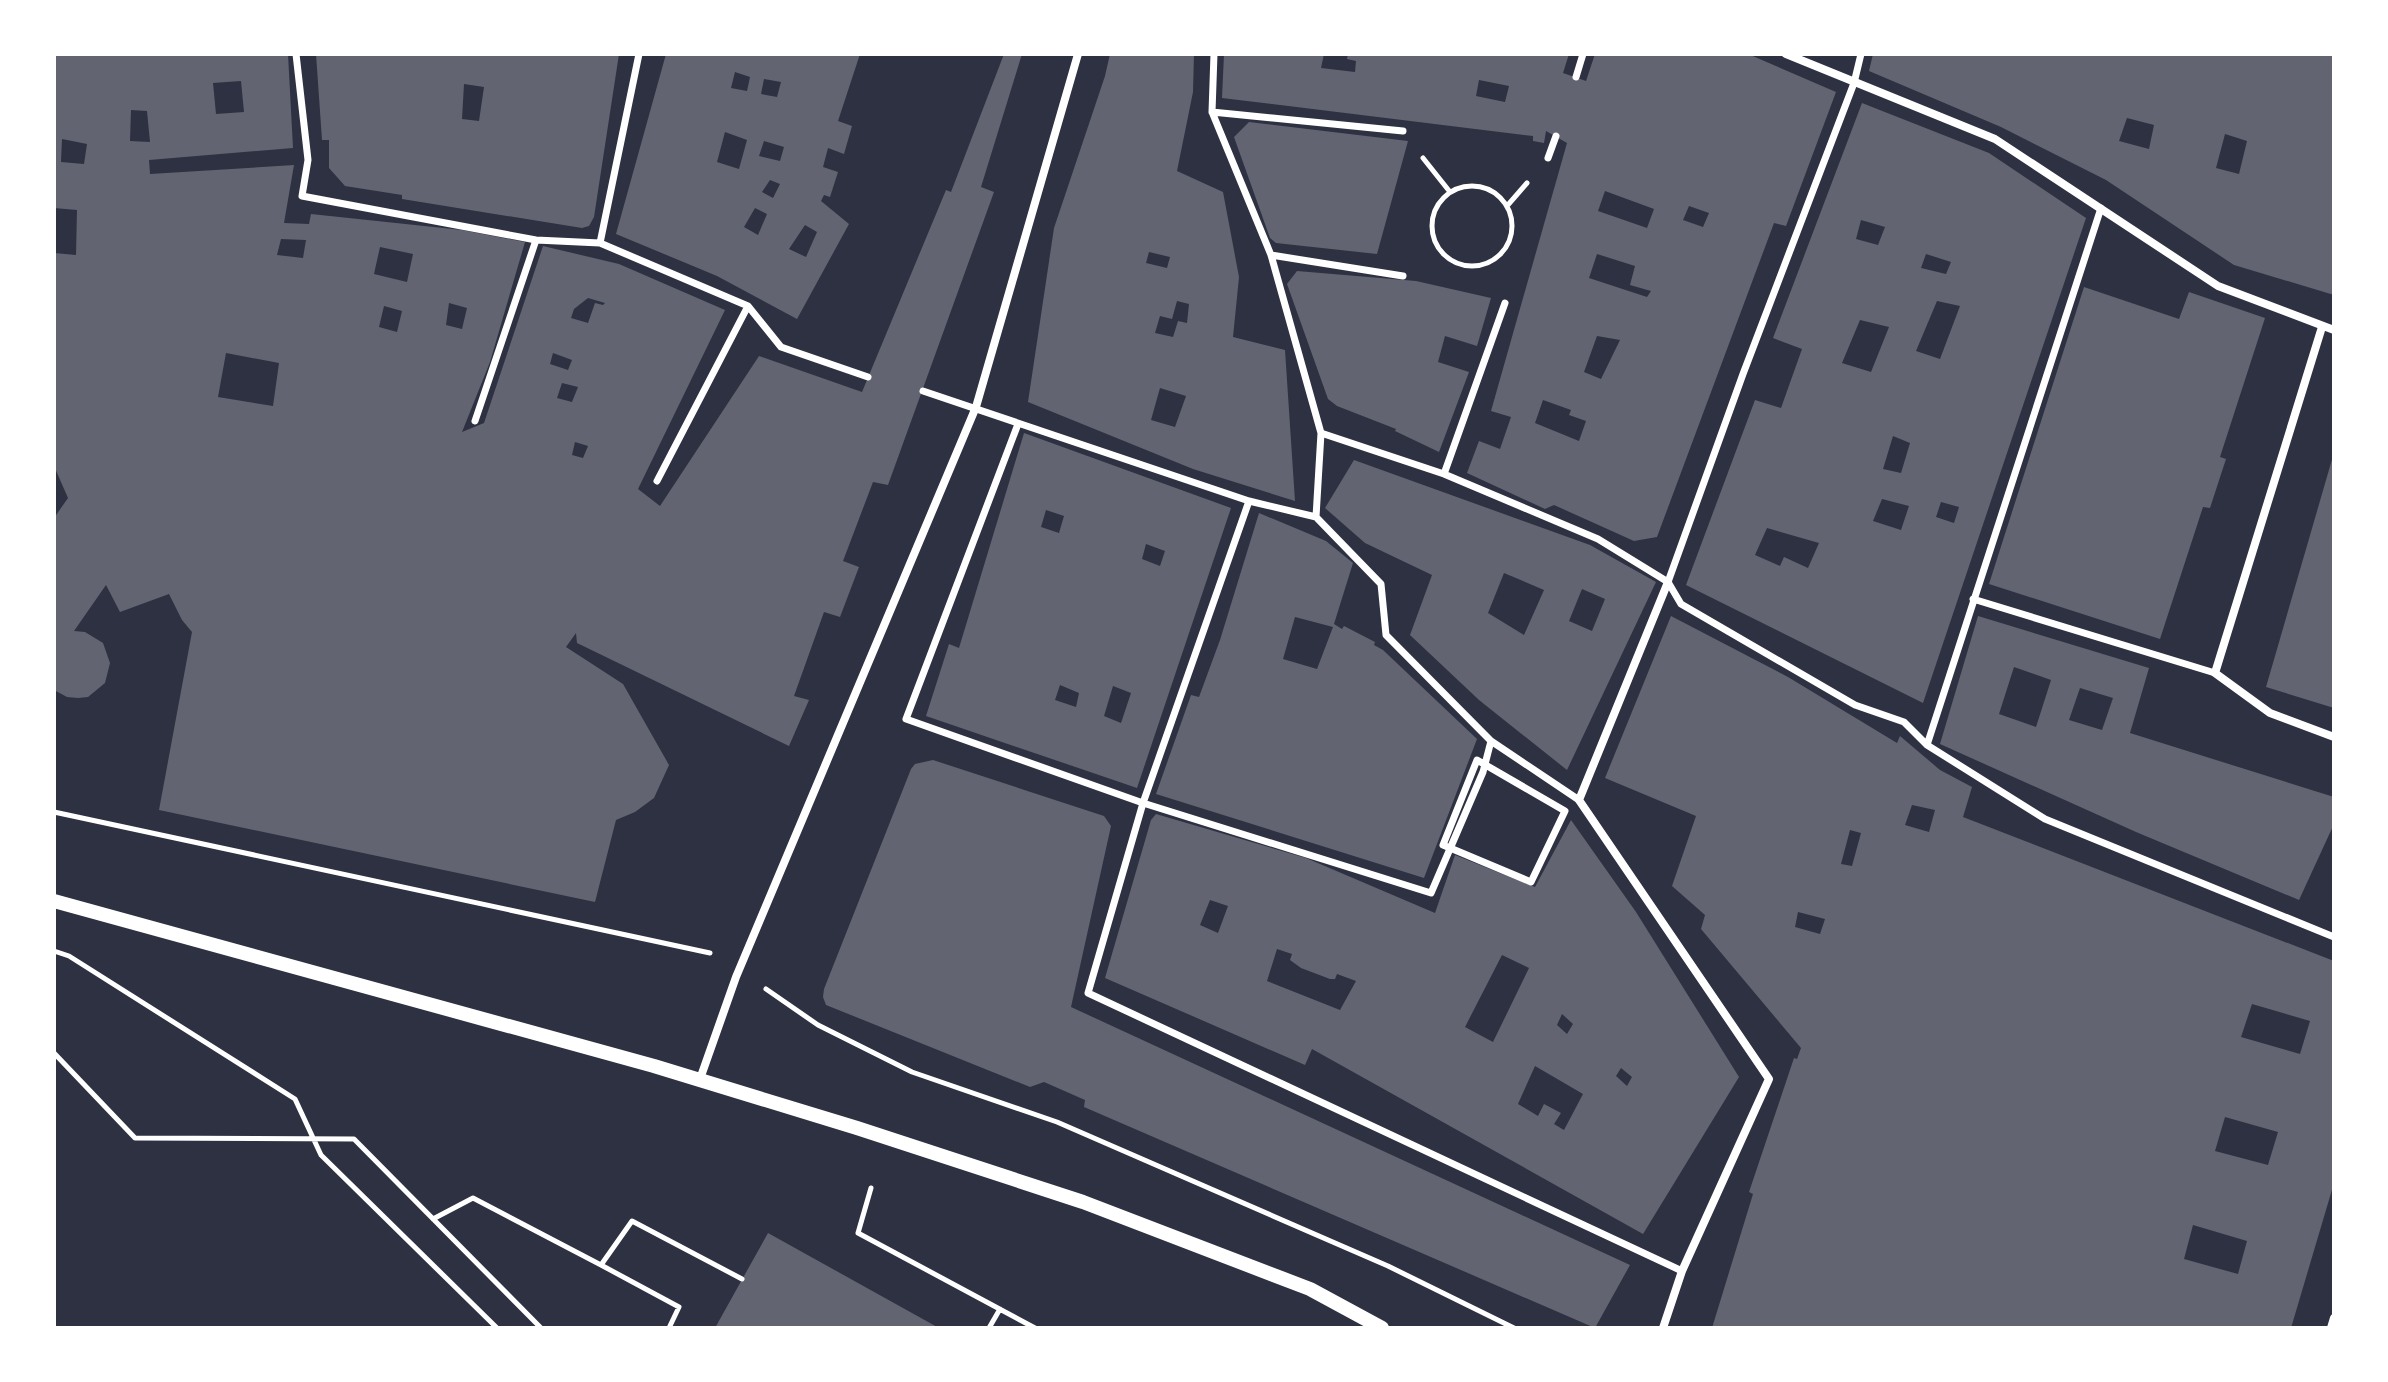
<svg xmlns="http://www.w3.org/2000/svg" width="2388" height="1382" font-family="Manrope,sans-serif">
	<rect width="100%" height="100%" fill="#2d3142"/>
	<path fill="#626471" fill-rule="evenodd" d="M 54,54 L 288,54 L 293,148 L 149,160 L 150,174 L 294,165 L 284,223 L 309,224 L 311,214 L 462,230 L 525,242 L 490,362 L 462,432 L 484,423 L 543,246 L 619,264 L 725,310 L 638,489 L 660,506 L 759,356 L 862,392 L 946,190 L 951,192 L 1004,54 L 1022,54 L 981,187 L 994,192 L 888,485 L 873,482 L 843,561 L 859,567 L 840,617 L 824,612 L 794,696 L 809,700 L 789,746 L 577,643 L 576,633 L 566,647 L 623,684 L 669,765 L 654,798 L 635,812 L 616,820 L 595,902 L 159,810 L 192,632 L 182,620 L 169,594 L 120,612 L 106,585 L 74,631 L 85,632 L 103,643 L 110,663 L 105,683 L 88,697 L 78,698 L 67,697 L 54,690 L 54,518 L 68,498 L 54,466 L 54,253 L 76,255 L 77,210 L 54,208 ZM 241,81 L 244,112 L 216,114 L 213,83 ZM 131,110 L 147,111 L 150,142 L 130,141 ZM 62,139 L 87,144 L 84,164 L 61,162 ZM 281,239 L 306,240 L 303,258 L 277,255 ZM 380,247 L 413,254 L 407,282 L 374,274 ZM 588,298 L 605,303 L 603,305 L 595,303 L 588,323 L 571,318 L 574,309 ZM 449,303 L 467,308 L 462,329 L 446,325 ZM 384,306 L 402,311 L 397,332 L 379,327 ZM 226,353 L 279,363 L 273,406 L 218,397 ZM 553,353 L 572,360 L 568,370 L 550,364 ZM 562,383 L 578,387 L 572,402 L 557,398 ZM 575,442 L 588,446 L 583,458 L 572,455 Z
		M 316,54 L 619,54 L 594,217 L 589,226 L 582,228 L 402,199 L 402,195 L 345,186 L 329,168 L 329,140 L 322,140 ZM 464,84 L 484,87 L 479,121 L 462,119 Z
		M 666,54 L 860,54 L 838,121 L 852,126 L 844,154 L 828,148 L 823,167 L 838,172 L 830,197 L 824,195 L 821,201 L 849,224 L 797,319 L 717,276 L 616,234 ZM 735,72 L 750,77 L 747,91 L 731,88 ZM 764,79 L 781,82 L 777,97 L 761,94 ZM 725,132 L 747,140 L 739,169 L 717,162 ZM 764,141 L 784,147 L 780,161 L 759,156 ZM 770,180 L 780,184 L 773,198 L 762,192 ZM 755,208 L 767,214 L 758,235 L 744,227 ZM 805,225 L 817,232 L 806,257 L 789,249 Z
		M 1110,54 L 1194,54 L 1193,92 L 1177,171 L 1223,192 L 1239,277 L 1233,337 L 1285,350 L 1295,501 L 1193,469 L 1028,402 L 1054,228 L 1105,76 ZM 1149,252 L 1170,257 L 1167,268 L 1146,263 ZM 1177,301 L 1189,304 L 1187,323 L 1178,321 L 1173,337 L 1155,333 L 1160,316 L 1172,319 ZM 1160,388 L 1186,396 L 1175,427 L 1151,420 Z
		M 1224,54 L 1324,54 L 1321,68 L 1355,72 L 1356,61 L 1347,59 L 1348,54 L 1569,54 L 1563,73 L 1586,81 L 1595,54 L 1748,54 L 1836,92 L 1786,226 L 1774,223 L 1657,537 L 1634,541 L 1554,505 L 1545,509 L 1467,473 L 1479,441 L 1500,449 L 1511,417 L 1491,411 L 1567,143 L 1546,131 L 1544,143 L 1533,141 L 1533,136 L 1222,98 ZM 1479,80 L 1509,86 L 1505,102 L 1476,96 ZM 1605,191 L 1654,209 L 1647,228 L 1598,211 ZM 1689,206 L 1709,213 L 1703,227 L 1683,220 ZM 1597,254 L 1635,266 L 1630,285 L 1651,291 L 1647,297 L 1589,278 ZM 1597,336 L 1620,340 L 1601,379 L 1584,372 ZM 1543,400 L 1571,410 L 1569,415 L 1586,421 L 1579,441 L 1535,423 Z
		M 1873,54 L 2334,54 L 2334,295 L 2234,265 L 2106,180 L 2001,127 L 1869,71 ZM 2127,118 L 2154,125 L 2149,149 L 2119,141 ZM 2225,134 L 2247,141 L 2239,174 L 2216,168 Z
		M 1862,103 L 1989,153 L 2086,218 L 1923,703 L 1686,585 L 1755,400 L 1781,408 L 1802,349 L 1773,338 ZM 1861,220 L 1885,227 L 1878,245 L 1856,239 ZM 1926,254 L 1951,262 L 1946,274 L 1921,268 ZM 1937,301 L 1960,306 L 1940,359 L 1916,351 ZM 1860,320 L 1889,327 L 1871,372 L 1842,363 ZM 1893,436 L 1910,443 L 1901,473 L 1883,469 ZM 1882,499 L 1909,506 L 1901,530 L 1873,521 ZM 1941,502 L 1959,507 L 1954,523 L 1936,517 ZM 1767,528 L 1819,543 L 1808,568 L 1784,557 L 1780,566 L 1755,555 Z
		M 1249,122 L 1408,141 L 1377,254 L 1276,243 L 1270,238 L 1234,137 Z
		M 1297,271 L 1416,281 L 1491,298 L 1477,346 L 1445,336 L 1438,362 L 1469,372 L 1439,452 L 1395,431 L 1396,429 L 1337,406 L 1328,399 L 1287,284 Z
		M 2084,287 L 2179,319 L 2189,292 L 2265,318 L 2220,457 L 2226,459 L 2210,508 L 2203,507 L 2160,639 L 1989,584 Z
		M 1024,433 L 1231,508 L 1137,788 L 926,716 L 949,644 L 959,648 ZM 1046,510 L 1064,516 L 1059,533 L 1041,527 ZM 1146,544 L 1165,551 L 1160,566 L 1142,559 ZM 1060,685 L 1079,693 L 1076,707 L 1055,700 ZM 1113,686 L 1131,693 L 1121,723 L 1104,716 Z
		M 2333,456 L 2334,456 L 2334,708 L 2266,687 Z
		M 1354,460 L 1590,545 L 1656,582 L 1567,770 L 1479,700 L 1410,635 L 1432,575 L 1365,543 L 1325,508 ZM 1504,573 L 1544,590 L 1524,635 L 1488,613 ZM 1582,589 L 1605,599 L 1592,631 L 1569,621 Z
		M 1259,513 L 1326,541 L 1353,563 L 1334,624 L 1342,629 L 1344,626 L 1375,642 L 1374,645 L 1383,650 L 1477,739 L 1424,878 L 1156,794 L 1191,695 L 1199,697 L 1220,640 ZM 1295,617 L 1333,627 L 1317,669 L 1283,659 Z
		M 1671,616 L 1788,677 L 1897,743 L 1900,736 L 1940,770 L 1972,787 L 1963,817 L 2334,961 L 2334,1183 L 2291,1328 L 1712,1328 L 1753,1194 L 1749,1192 L 1794,1058 L 1797,1059 L 1801,1048 L 1701,929 L 1705,915 L 1672,886 L 1696,816 L 1605,778 ZM 1912,805 L 1935,810 L 1929,832 L 1905,825 ZM 1850,830 L 1861,833 L 1852,866 L 1841,864 ZM 1798,912 L 1825,919 L 1820,934 L 1795,927 ZM 2252,1004 L 2310,1021 L 2300,1054 L 2241,1037 ZM 2225,1117 L 2278,1132 L 2268,1165 L 2215,1151 ZM 2193,1225 L 2247,1241 L 2238,1274 L 2184,1259 Z
		M 1978,616 L 2149,668 L 2130,733 L 2334,797 L 2334,824 L 2299,900 L 2136,832 L 1940,744 ZM 2014,667 L 2051,680 L 2036,727 L 1999,714 ZM 2080,688 L 2113,698 L 2102,730 L 2069,720 Z
		M 933,760 L 1104,816 L 1111,826 L 1071,1007 L 1630,1265 L 1595,1328 L 1084,1107 L 1085,1100 L 1044,1082 L 1030,1087 L 826,1005 L 823,997 L 824,989 L 911,769 L 915,764 Z
		M 1156,814 L 1306,858 L 1435,913 L 1455,855 L 1535,887 L 1571,820 L 1636,912 L 1739,1077 L 1643,1234 L 1312,1049 L 1305,1065 L 1105,978 L 1151,820 ZM 1210,900 L 1228,906 L 1218,933 L 1200,925 ZM 1277,949 L 1292,954 L 1290,960 L 1301,968 L 1330,979 L 1335,979 L 1337,974 L 1356,981 L 1340,1010 L 1267,981 ZM 1502,955 L 1529,968 L 1493,1042 L 1465,1027 ZM 1562,1014 L 1573,1024 L 1567,1034 L 1557,1025 ZM 1535,1066 L 1583,1094 L 1564,1130 L 1554,1124 L 1561,1113 L 1544,1104 L 1538,1116 L 1518,1104 ZM 1621,1068 L 1632,1077 L 1627,1086 L 1616,1076 Z
		M 768,1233 L 939,1328 L 715,1328 Z"/>
	<g fill="none" stroke-linecap="round" stroke-linejoin="round">
		<path stroke="#fff" stroke-width="5" d="M 1423,158 L 1450,192
			M1432 226a40 40 0 1 1 80 0a40 40 0 1 1-80 0Z
			M 1507,206 L 1527,183
			M 54,812 L 710,953
			M 54,951 L 69,956 L 295,1099 L 321,1155 L 497,1328
			M 766,989 L 818,1025 L 912,1072 L 1057,1122 L 1388,1266 L 1514,1328
			M 54,1053 L 135,1138 L 354,1139 L 541,1328
			M 871,1188 L 858,1233 L 1035,1328
			M 433,1219 L 473,1198 L 601,1265 L 632,1221 L 742,1279
			M 601,1265 L 679,1307 L 669,1328
			M 989,1328 L 1000,1309"/>
		<path stroke="#fff" stroke-width="7" d="M 296,54 L 308,160 L 302,196 L 536,240 L 600,243 L 748,306 L 781,347 L 868,377
			M 1214,54 L 1212,112 L 1271,255 L 1321,433 L 1316,517
			M 1576,77 L 1583,54
			M 1212,112 L 1403,131
			M 1548,158 L 1556,136
			M 600,243 L 639,54
			M 1271,255 L 1403,276
			M 923,391 L 1249,501 L 1316,517 L 1381,584 L 1386,635 L 1491,741 L 1579,800
			M 475,421 L 536,240
			M 1018,424 L 906,719 L 1143,803 L 1431,893 L 1483,772 L 1491,741
			M 1321,433 L 1444,474 L 1598,539 L 1668,582 L 1681,604 L 1855,705 L 1904,722 L 1927,745 L 2045,819 L 2334,937
			M 1444,474 L 1505,303
			M 657,481 L 748,306
			M 1249,501 L 1143,803 L 1088,993 L 1682,1271
			M 1668,582 L 1743,374 L 1854,83 L 1861,54
			M 1973,599 L 2215,673
			M 1927,745 L 2101,208
			M 1477,760 L 1565,811 L 1531,882 L 1443,845 Z"/>
		<path stroke="#fff" stroke-width="8" d="M 1786,54 L 1995,139 L 2218,286 L 2334,330
			M 2322,327 L 2215,673 L 2270,713 L 2334,737
			M 700,1079 L 736,977 L 976,407 L 1078,54
			M 1663,1328 L 1682,1271 L 1769,1079 L 1579,800 L 1668,582
			M 2331,1328 L 2334,1318"/>
		<path stroke="#fff" stroke-width="14" d="M 54,901 L 654,1066 L 857,1128 L 1083,1202 L 1310,1289 L 1382,1328"/>
	</g>
	<rect width="2388" height="1382" fill="none" stroke="#ffffff" stroke-width="112"/>
</svg>
